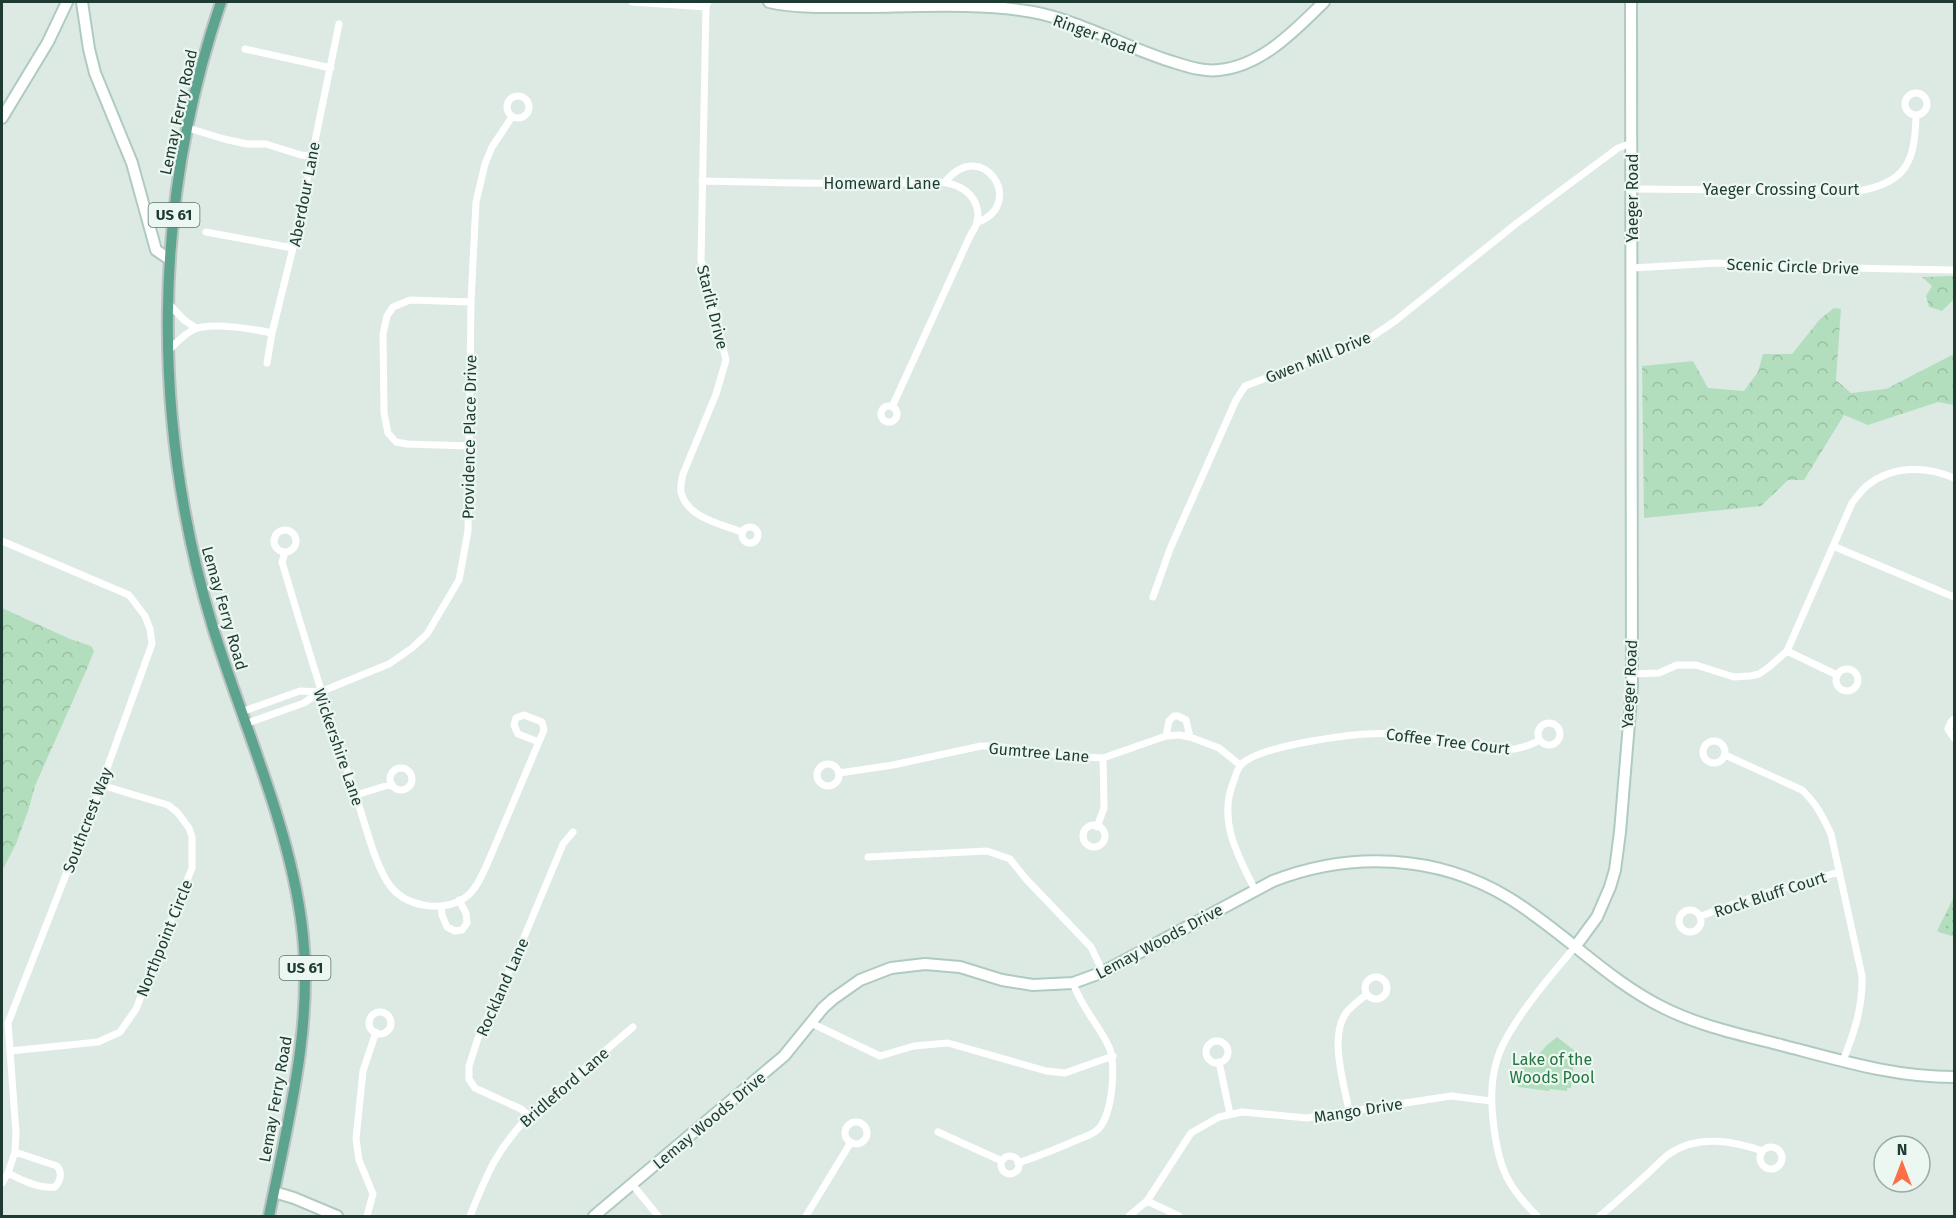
<svg xmlns="http://www.w3.org/2000/svg" width="1956" height="1218" font-family="'Fira Sans',sans-serif">
	<defs>
		<pattern id="grass-dots" width="8" height="8" patternUnits="userSpaceOnUse" patternTransform="scale(1.5)"><rect width="8" height="8" fill="#b3debd"/><path d="M2 2h.1M6 6h.1" fill="none" stroke="#9abfa3" stroke-width="1.8" stroke-linecap="round"/></pattern>
		<pattern id="forest-crowns" width="20" height="18" patternUnits="userSpaceOnUse" patternTransform="scale(1.5)"><rect width="20" height="18" fill="#b3debd"/><path d="M2 6a3 3 0 1 1 6 0M12 15a3 3 0 1 1 6 0" fill="none" stroke="#9abfa3"/></pattern>
	</defs>
	<rect width="100%" height="100%" fill="#ddeae4"/>
	<path fill="url(#grass-dots)" d="M 1954,897 L 1954,937 L 1937,931 Z"/>
	<path fill="url(#forest-crowns)" d="M 1954,276 L 1954,299 L 1942,311 L 1929,307 L 1926,296 L 1932,286 L 1922,277 Z
		M 1834,308 L 1841,309 L 1836,380 L 1851,393 L 1886,389 L 1954,354 L 1954,405 L 1938,402 L 1868,425 L 1844,415 L 1804,480 L 1788,480 L 1761,506 L 1644,518 L 1642,366 L 1693,361 L 1708,388 L 1744,391 L 1758,372 L 1763,354 L 1792,354 L 1820,319 Z
		M 2,608 L 70,639 L 91,646 L 94,651 L 86,671 L 35,786 L 29,808 L 16,844 L 2,871 Z"/>
	<path fill="#b3debd" d="M 1557,1037 L 1575,1051 L 1571,1088 L 1567,1088 L 1567,1091 L 1550,1089 L 1549,1091 L 1518,1087 L 1516,1083 L 1517,1072 L 1530,1061 L 1533,1061 L 1547,1045 Z"/>
	<g fill="none" stroke-linecap="round" stroke-linejoin="round">
		<defs>
			<path id="secondary" d="M 82,2 L 89,49 L 95,73 L 132,163 L 156,250 L 169,259
				M 769,2 C 796,8 824,7 851,7 C 908,7 978,2 1033,12 C 1080,21 1125,47 1170,61 C 1186,66 1202,72 1219,70 C 1262,66 1295,30 1324,2
				M 2,118 L 48,42 L 67,2
				M 1575,947 L 1597,917 L 1610,887 L 1615,870 L 1620,832 L 1632,687 L 1631,2
				M 274,1192 L 294,1198 L 337,1216
				M 594,1216 L 784,1056 L 823,1008 L 833,999 L 860,980 L 891,968 L 925,964 L 960,967 L 1002,980 L 1033,985 L 1073,983 L 1103,972 L 1273,881 C 1350,851 1437,854 1509,898 C 1563,931 1607,980 1664,1008 C 1700,1026 1742,1035 1781,1045 C 1839,1060 1893,1077 1954,1077"/>
			<path id="primary" d="M 221,2 C 152,204 151,423 213,628 C 243,724 290,827 302,927 C 314,1024 288,1121 269,1216"/>
		</defs>
		<use href="#secondary" stroke="#afcbc0" stroke-width="14"/>
		<use href="#primary" stroke="#bbc4c2" stroke-width="14"/>
		<path stroke="#fff" stroke-width="7" d="M 632,2 L 706,7
			M 708,2 L 706,7 L 701,260 L 726,360 L 716,394 L 683,474 C 682,479 680,487 681,492 C 687,518 721,524 742,532
			M 245,49 L 331,68
			M1905 104a11 11 0 1 1 22 0a11 11 0 1 1-22 0Z
			M507 107a11 11 0 1 1 22 0a11 11 0 1 1-22 0Z
			M 188,128 L 224,139 L 247,144 L 266,144 L 301,155 L 311,156
			M 702,181 C 763,182 824,184 885,184 C 907,184 936,177 957,186 C 978,195 984,217 971,234 L 892,407
			M 945,182 C 982,135 1027,204 978,222
			M 1632,189 L 1858,191 C 1907,183 1915,161 1916,115
			M 206,232 L 293,248
			M 1632,268 L 1717,263 L 1794,267 L 1954,270
			M 169,304 L 184,320 L 196,328
			M 169,350 C 177,342 185,333 195,329 C 212,322 253,329 272,333
			M 267,363 L 272,333 L 293,248 L 339,24
			M881 414a8 8 0 1 1 16 0a8 8 0 1 1-16 0Z
			M 470,446 L 407,444 L 396,442 L 388,433 L 384,413 L 383,334 L 387,316 L 393,307 L 410,300 L 471,302
			M742 535a8 8 0 1 1 16 0a8 8 0 1 1-16 0Z
			M274 541a11 11 0 1 1 22 0a11 11 0 1 1-22 0Z
			M 2,541 L 129,595 L 145,616 L 150,629 L 152,644 L 101,785 L 8,1023 L 16,1133 L 15,1152 L 8,1173 L 2,1183
			M 1833,546 L 1954,597
			M 285,552 L 282,562 C 305,640 329,717 355,794 C 365,821 374,865 391,887 C 407,907 442,912 463,899 C 476,891 482,875 488,862 L 544,730 L 542,722 L 524,715 L 516,718 L 514,725 L 518,734 L 539,742
			M 1153,597 L 1170,549 L 1236,400 L 1245,386 L 1367,340 L 1395,321 L 1517,223 L 1618,148 L 1632,143
			M 1787,651 L 1837,675
			M1836 680a11 11 0 1 1 22 0a11 11 0 1 1-22 0Z
			M 1632,674 L 1659,673 L 1677,665 L 1696,665 L 1734,677 L 1750,676 L 1759,674 L 1769,667 L 1787,651 L 1852,503 C 1857,497 1862,489 1868,485 C 1893,465 1927,466 1954,478
			M 241,712 L 300,691 L 320,692
			M 1954,719 L 1951,722 L 1948,729 L 1954,738
			M1538 734a11 11 0 1 1 22 0a11 11 0 1 1-22 0Z
			M 245,724 L 304,703 L 320,692 L 389,664 L 412,648 L 427,634 L 459,580 L 468,531 L 471,302 L 476,202 L 485,164 L 492,147 L 512,117
			M 1166,736 L 1169,721 L 1174,716 L 1178,716 L 1186,720 L 1190,737
			M1703 752a11 11 0 1 1 22 0a11 11 0 1 1-22 0Z
			M 1725,755 L 1802,790 C 1816,803 1823,817 1831,834 L 1862,976 C 1863,1007 1854,1033 1843,1061
			M817 775a11 11 0 1 1 22 0a11 11 0 1 1-22 0Z
			M390 779a11 11 0 1 1 22 0a11 11 0 1 1-22 0Z
			M 839,773 L 893,765 L 981,746 L 993,746 L 1067,756 L 1103,758 L 1166,736 L 1179,735 L 1190,737 L 1219,748 L 1240,765
			M 356,795 L 392,784
			M1083 836a11 11 0 1 1 22 0a11 11 0 1 1-22 0Z
			M 1097,827 L 1104,808 L 1103,758
			M 868,857 L 987,851 L 1010,859 L 1026,879 L 1091,947 L 1103,972
			M 1255,890 C 1238,856 1218,821 1233,783 C 1235,778 1237,770 1240,766 C 1251,752 1295,744 1312,741 C 1346,735 1378,731 1412,735 C 1454,741 1500,763 1540,740
			M 441,906 L 442,915 L 447,927 L 455,931 L 462,930 L 467,923 L 466,913 L 459,900
			M1679 921a11 11 0 1 1 22 0a11 11 0 1 1-22 0Z
			M 1701,916 L 1759,895 L 1839,872
			M1365 988a11 11 0 1 1 22 0a11 11 0 1 1-22 0Z
			M369 1023a11 11 0 1 1 22 0a11 11 0 1 1-22 0Z
			M 811,1023 L 880,1056 L 914,1046 L 948,1043 L 1046,1071 L 1065,1073 L 1113,1056
			M1206 1052a11 11 0 1 1 22 0a11 11 0 1 1-22 0Z
			M 10,1051 L 98,1042 L 120,1032 L 136,1009 L 192,868 L 192,837 L 189,828 L 177,812 L 168,805 L 101,785
			M 1219,1062 L 1230,1114
			M 1349,1111 C 1344,1084 1329,1037 1346,1013 C 1351,1006 1360,1000 1367,994
			M 529,1116 L 521,1109 L 475,1088 L 469,1079 L 469,1066 L 478,1038 L 517,954 L 563,844 L 573,832
			M845 1133a11 11 0 1 1 22 0a11 11 0 1 1-22 0Z
			M 938,1132 L 1002,1161
			M1760 1158a11 11 0 1 1 22 0a11 11 0 1 1-22 0Z
			M1001 1165a9 9 0 1 1 18 0a9 9 0 1 1-18 0Z
			M 1018,1163 C 1039,1156 1059,1148 1079,1139 C 1084,1137 1091,1135 1096,1131 C 1112,1120 1117,1065 1109,1047 C 1099,1025 1081,1007 1073,983
			M 8,1173 C 21,1180 39,1189 55,1187 C 60,1181 63,1173 57,1166 L 15,1152
			M 632,1184 L 658,1216
			M 1147,1201 L 1179,1216
			M 367,1216 L 373,1194 L 359,1160 L 356,1139 L 363,1071 L 376,1032
			M 470,1216 C 487,1174 496,1150 529,1116 L 633,1027
			M 806,1216 L 851,1142
			M 1129,1216 L 1147,1201 L 1191,1133 L 1219,1117 L 1242,1112 L 1307,1118 L 1451,1096 L 1491,1101
			M 1537,1216 C 1508,1187 1499,1169 1494,1128 C 1491,1104 1490,1083 1497,1060 C 1506,1027 1552,974 1575,947
			M 1600,1216 C 1615,1203 1630,1190 1645,1176 C 1653,1169 1661,1160 1669,1154 C 1698,1134 1733,1141 1763,1151"/>
		<use href="#secondary" stroke="#fff" stroke-width="10"/>
		<use href="#primary" stroke="#5da48f" stroke-width="10"/>
	</g>
	<g text-anchor="middle" stroke-width="4.5" stroke-linejoin="round" paint-order="stroke">
		<g fill="#edf7f2" stroke="#5b736c" stroke-width="1.5">
			<rect x="148.5" y="203" width="51" height="24" rx="4.5"/>
			<rect x="279.5" y="956" width="51" height="24" rx="4.5"/>
		</g>
		<g font-size="15" font-weight="bold" fill="#1d3b32">
			<text x="174" y="220">US 61</text>
			<text x="305" y="973">US 61</text>
		</g>
		<g font-size="16" fill="#1d3b32" stroke="#edf7f2">
			<text transform="translate(1095 34) rotate(20)" y="6">Ringer Road</text>
			<text transform="translate(178 112) rotate(-78)" y="6">Lemay Ferry Road</text>
			<text x="882" y="189">Homeward Lane</text>
			<text x="1781" y="195">Yaeger Crossing Court</text>
			<text transform="translate(304 194) rotate(-79)" y="6">Aberdour Lane</text>
			<text transform="translate(1632 198) rotate(-90)" y="6">Yaeger Road</text>
			<text transform="translate(1793 266) rotate(2)" y="6">Scenic Circle Drive</text>
			<text transform="translate(713 307) rotate(76)" y="6">Starlit Drive</text>
			<text transform="translate(1318 357) rotate(-22)" y="6">Gwen Mill Drive</text>
			<text transform="translate(469 437) rotate(-89)" y="6">Providence Place Drive</text>
			<text transform="translate(225 608) rotate(74)" y="6">Lemay Ferry Road</text>
			<text transform="translate(1629 684) rotate(-87)" y="6">Yaeger Road</text>
			<text transform="translate(1448 741) rotate(7)" y="6">Coffee Tree Court</text>
			<text transform="translate(339 747) rotate(71)" y="6">Wickershire Lane</text>
			<text transform="translate(1039 752) rotate(5)" y="6">Gumtree Lane</text>
			<text transform="translate(87 820) rotate(-69)" y="6">Southcrest Way</text>
			<text transform="translate(1770 894) rotate(-18)" y="6">Rock Bluff Court</text>
			<text transform="translate(164 938) rotate(-68)" y="6">Northpoint Circle</text>
			<text transform="translate(1159 941) rotate(-28)" y="6">Lemay Woods Drive</text>
			<text transform="translate(502 987) rotate(-66)" y="6">Rockland Lane</text>
			<text transform="translate(564 1087) rotate(-41)" y="6">Bridleford Lane</text>
			<text transform="translate(275 1099) rotate(-80)" y="6">Lemay Ferry Road</text>
			<text transform="translate(1358 1110) rotate(-9)" y="6">Mango Drive</text>
			<text transform="translate(709 1120) rotate(-40)" y="6">Lemay Woods Drive</text>
		</g>
		<g font-size="16" fill="#247541" stroke="#edf7f2">
			<text x="1552" y="1065">Lake of the<tspan x="1552" dy="18">Woods Pool</tspan></text>
		</g>
	</g>
	<rect width="1956" height="1218" fill="none" stroke="#1d3b32" stroke-width="6"/>
	<g transform="translate(1902 1164)"><circle r="28" fill="#edf7f2" stroke="#9aaca5" stroke-width="1.5"/>
	<path d="M0-4.5L10 22L0 15L-10 22Z" fill="#fe6e47"/>
	<text y="-9" font-size="16" font-weight="bold" text-anchor="middle" fill="#1d3b32">N</text>
	</g>
</svg>
